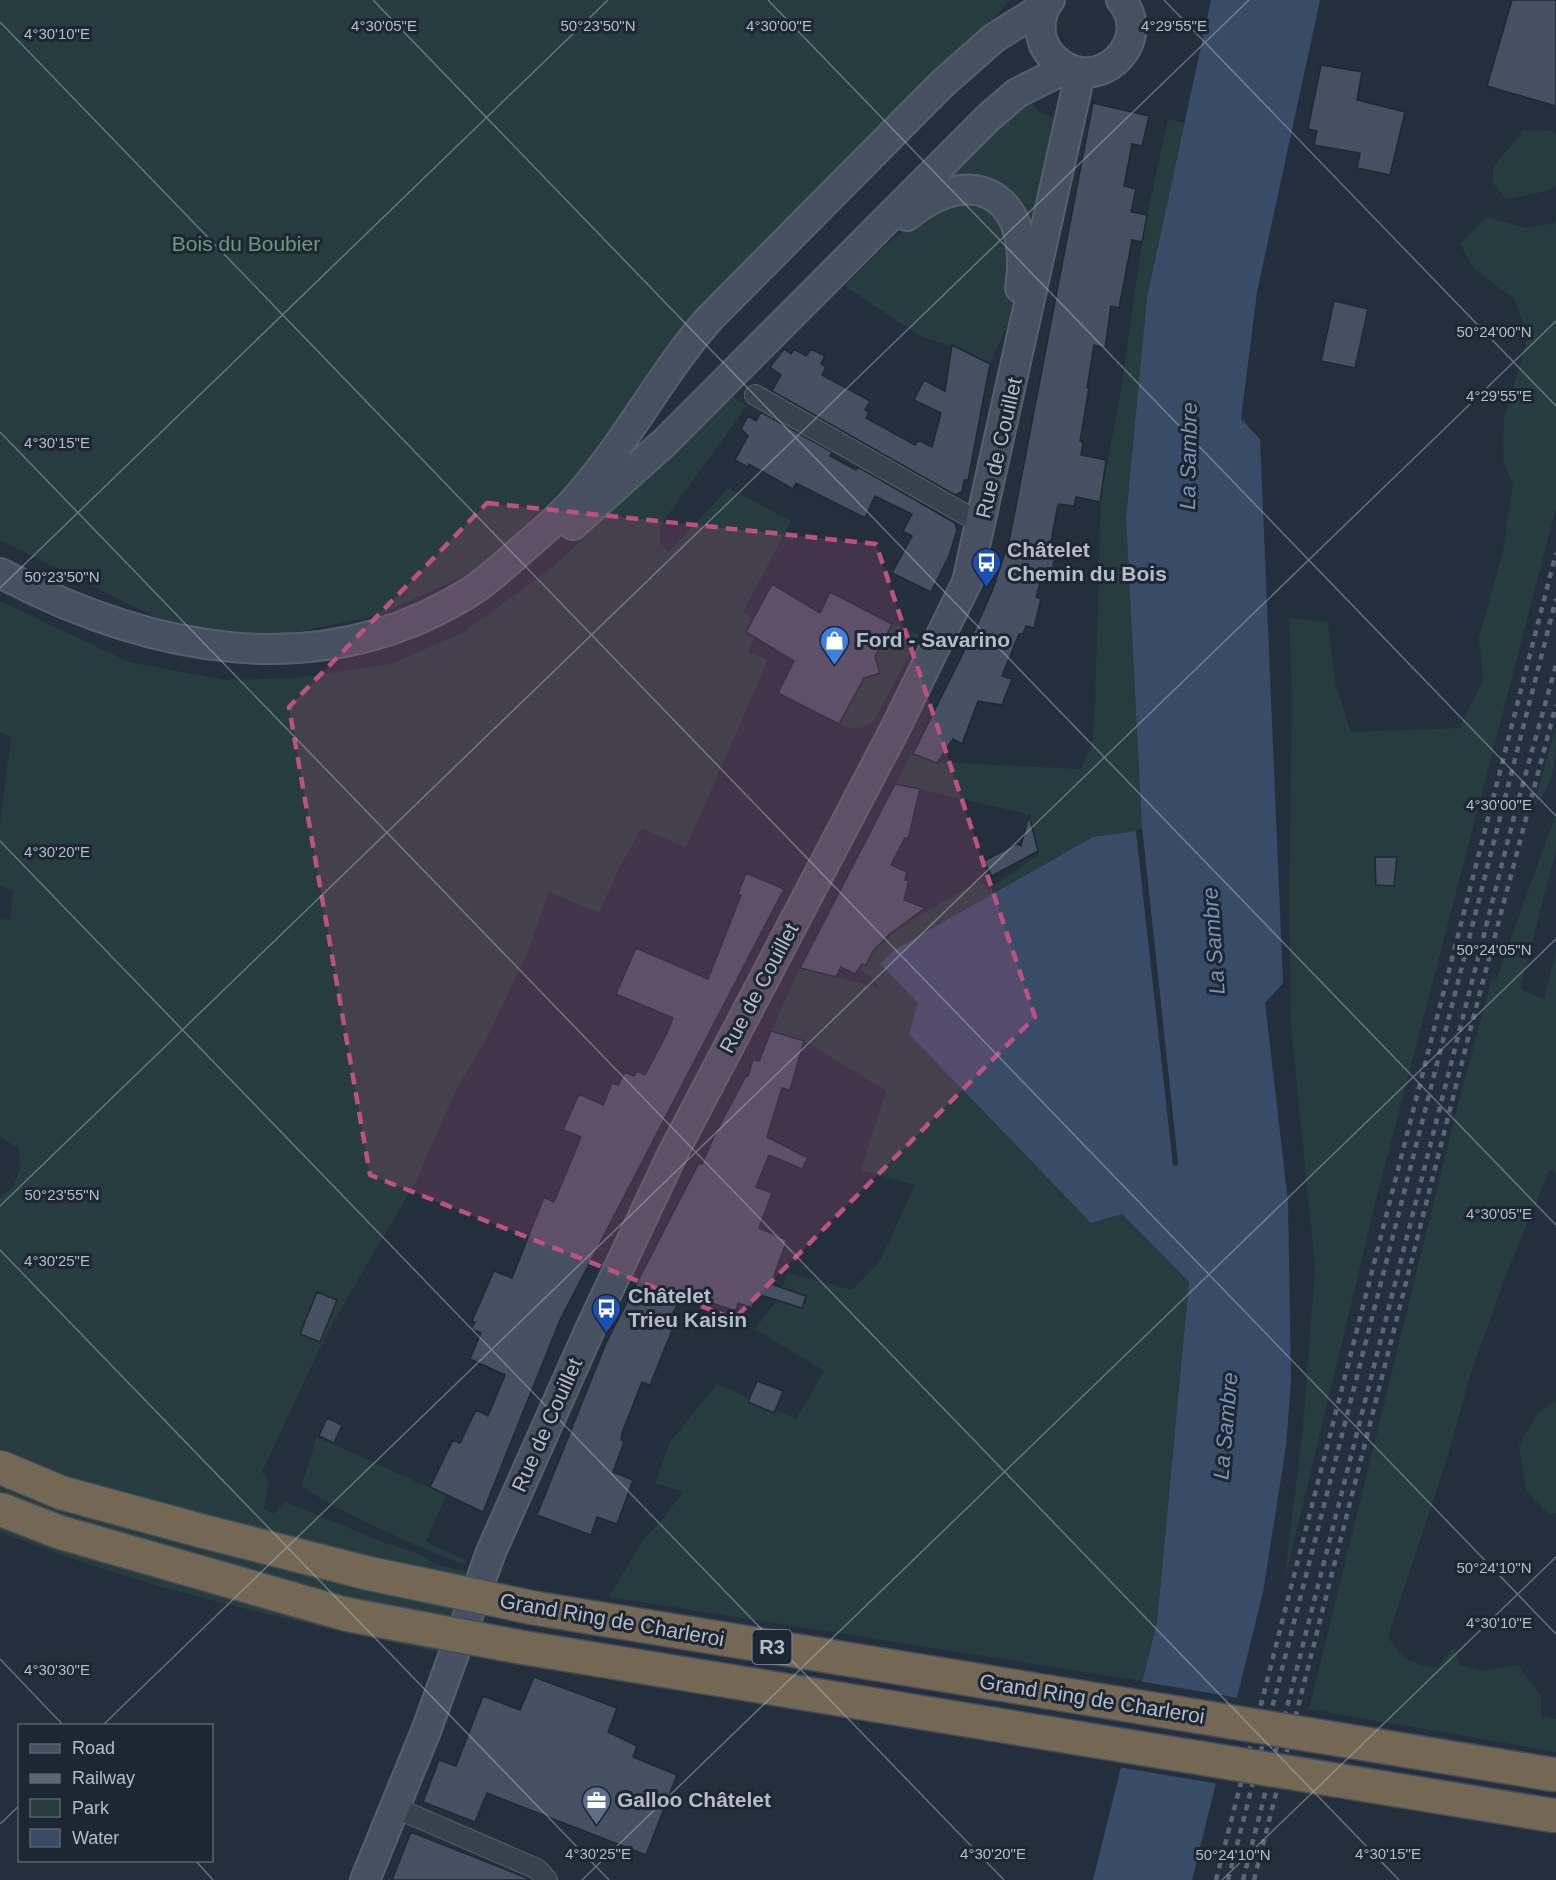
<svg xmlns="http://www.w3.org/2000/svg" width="1556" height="1880" font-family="Arial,sans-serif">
	<rect width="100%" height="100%" fill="#242f3e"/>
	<path fill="#263c3f" d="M 0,0 L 1010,0 L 589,463 L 482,567 L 380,615 L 286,634 L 235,636 L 155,617 L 0,540 Z
		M 1027,97 L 1039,112 L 1054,118 L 1051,150 L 1030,236 L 945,183 L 969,146 Z
		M 1168,119 L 1184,123 L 1147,297 L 1126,517 L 1142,830 L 1093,837 L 894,950 L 918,1003 L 909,1034 L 1091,1223 L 1122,1214 L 1189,1282 L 1157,1622 L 1142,1681 L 609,1597 L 644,1538 L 659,1524 L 683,1492 L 655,1483 L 670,1442 L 717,1384 L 796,1419 L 824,1371 L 755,1329 L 777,1300 L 788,1273 L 852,1290 L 880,1261 L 915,1185 L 861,1170 L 886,1091 L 804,1041 L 771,1032 L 800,968 L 880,988 L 872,978 L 858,968 L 859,962 L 866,965 L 869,963 L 866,959 L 896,929 L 981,880 L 988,890 L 1039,854 L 1031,821 L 1023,813 L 895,784 L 912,753 L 937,762 L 1081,769 L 1092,744 L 1095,701 L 1101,497 L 1121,390 L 1143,234 Z
		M 1524,130 L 1553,131 L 1556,134 L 1556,185 L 1548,191 L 1506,199 L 1493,183 L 1493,167 Z
		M 979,199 L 1011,232 L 1015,278 L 1008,324 L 990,363 L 952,346 L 920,336 L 845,286 L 879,251 L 934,206 Z
		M 1486,217 L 1526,228 L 1554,223 L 1556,220 L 1556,508 L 1377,1196 L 1284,1583 L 1303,1428 L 1315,1268 L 1291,1027 L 1289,901 L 1292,697 L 1289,618 L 1328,622 L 1336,686 L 1351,732 L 1459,728 L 1483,681 L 1479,638 L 1502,555 L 1513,485 L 1503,461 L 1504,418 L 1528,338 L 1515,300 L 1474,269 L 1460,244 Z
		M 733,396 L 747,406 L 660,526 L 660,542 L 669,552 L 728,488 L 791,521 L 743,612 L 762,624 L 748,652 L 768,660 L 686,848 L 642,828 L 618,870 L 599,913 L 549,892 L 527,954 L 485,1042 L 457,1088 L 415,1183 L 327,1333 L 262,1472 L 269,1481 L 264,1508 L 273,1514 L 286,1502 L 385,1543 L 419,1554 L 440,1566 L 466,1571 L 437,1652 C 289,1620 141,1589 0,1532 L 0,1198 L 13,1186 L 20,1169 L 19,1149 L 0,1136 L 0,919 L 10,920 L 13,891 L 0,886 L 0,823 L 11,737 L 0,732 L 0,601 L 129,662 L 225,680 L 294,678 L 391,664 L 462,633 L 553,567 Z
		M 891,623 L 920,635 L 874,721 C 863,730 852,730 839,724 L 864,678 L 880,673 L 875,657 Z
		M 1556,727 C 1556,757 1556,785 1533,806 Z
		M 1556,814 L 1556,850 L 1520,989 L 1544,999 L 1556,951 L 1556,1174 L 1550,1169 L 1505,1277 L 1469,1379 L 1448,1455 L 1388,1637 C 1404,1661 1409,1663 1437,1668 L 1454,1647 L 1460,1665 L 1483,1671 L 1518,1665 L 1541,1696 L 1541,1716 L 1556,1719 L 1556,1752 L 1309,1709 L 1457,1108 L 1492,979 L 1496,980 Z
		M 1556,1400 L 1556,1513 L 1549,1514 L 1526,1491 L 1519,1445 L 1538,1413 Z
		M 317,1437 L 446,1495 L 426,1542 L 466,1560 L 464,1565 C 409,1542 351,1519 301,1486 Z"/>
	<path fill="#394c67" d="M 1211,0 L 1320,0 L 1257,292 L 1241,419 L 1260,439 L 1283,983 L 1265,1003 L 1288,1202 L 1291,1381 L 1286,1446 L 1263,1592 L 1192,1880 L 1093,1880 L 1157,1622 L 1189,1282 L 1122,1214 L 1091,1223 L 909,1034 L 918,1003 L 880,964 L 894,950 L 1093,837 L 1136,831 L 1173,1164 L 1178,1165 L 1142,828 L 1126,518 L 1147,297 Z"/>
	<path fill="#242f3e" d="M 1142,828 L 1178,1163 L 1176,1166 L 1173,1164 L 1136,831 L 1139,830 L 1146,895 L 1139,829 Z
		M 1139,1681 L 1239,1698 L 1219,1784 L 1118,1767 Z"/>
	<path fill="#455162" stroke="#1f2835" stroke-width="1.5" d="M 1512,0 L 1556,0 L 1556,106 L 1487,86 Z
		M 1321,65 L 1362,72 L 1357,100 L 1405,112 L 1390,175 L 1357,168 L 1360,153 L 1314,145 L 1317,131 L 1308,129 Z
		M 1093,103 L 1149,116 L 1142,146 L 1132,144 L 1124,186 L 1136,189 L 1131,212 L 1147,215 L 1142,242 L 1132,240 L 1119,308 L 1111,306 L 1105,348 L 1094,345 L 1087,388 L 1089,388 L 1080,441 L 1083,442 L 1081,455 L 1106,460 L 1100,502 L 1076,497 L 1074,506 L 1058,504 L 1049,553 L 1056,553 L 1052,572 L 1044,570 L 1036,597 L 1041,599 L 1034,628 L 1026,626 L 1023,634 L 1019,634 L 1002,676 L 1012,679 L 1002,705 L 978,701 L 962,744 L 953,739 L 937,763 L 913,754 L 978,623 L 993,589 L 1010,537 Z
		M 1334,301 L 1368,309 L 1355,368 L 1321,361 Z
		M 952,345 L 990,364 L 968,480 L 964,480 L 962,492 L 955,495 L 772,391 L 781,375 L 770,367 L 784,349 L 791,354 L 794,349 L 806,356 L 811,349 L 825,356 L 821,364 L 826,367 L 822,375 L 870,401 L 865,410 L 869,412 L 866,418 L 915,445 L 918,440 L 932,447 L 941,413 L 914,400 L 924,380 L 945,391 Z
		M 761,412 L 832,452 L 830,456 L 856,470 L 858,467 L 955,523 L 957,530 L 949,556 L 931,592 L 892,573 L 912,536 L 903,531 L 912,514 L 875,496 L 865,518 L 796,483 L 793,489 L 749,464 L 748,467 L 735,460 L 748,436 L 741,429 L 748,416 L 756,421 Z
		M 772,584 L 820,613 L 830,592 L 892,624 L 875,657 L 880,673 L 864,678 L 839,724 L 778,693 L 794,661 L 746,632 Z
		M 895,784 L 920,789 L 908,839 L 905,838 L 891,865 L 907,872 L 905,880 L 909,880 L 904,900 L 925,908 L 890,934 L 873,951 L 866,965 L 862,964 L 855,974 L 841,967 L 836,977 L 800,968 Z
		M 1029,815 L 1038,851 L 992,876 L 984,861 L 1016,844 L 1021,846 Z
		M 1375,857 L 1397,857 L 1394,886 L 1376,885 Z
		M 746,873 L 784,889 L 560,1320 L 483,1512 L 430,1487 L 453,1440 L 460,1443 L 476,1410 L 488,1416 L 505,1375 L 470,1359 L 481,1333 L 471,1329 L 475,1322 L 472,1321 L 494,1271 L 512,1278 L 544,1197 L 554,1202 L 581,1137 L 563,1130 L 579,1094 L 603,1105 L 612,1083 L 618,1085 L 625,1072 L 634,1076 L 637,1071 L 645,1075 L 667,1033 L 673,1018 L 616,994 L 636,948 L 708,979 L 741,895 L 738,894 Z
		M 771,1031 L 804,1041 L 790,1090 L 782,1088 L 767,1137 L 808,1158 L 802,1169 L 769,1155 L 756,1187 L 772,1193 L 759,1228 L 787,1240 L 771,1284 L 806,1296 L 802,1308 L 757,1294 L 752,1308 L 738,1303 L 736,1311 L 684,1294 L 665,1326 L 673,1328 L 650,1385 L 642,1382 L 622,1433 L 621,1440 L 624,1442 L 613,1472 L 633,1480 L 617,1524 L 597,1517 L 591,1535 L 537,1515 L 606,1343 L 676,1207 L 699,1163 L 702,1164 L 715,1134 L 746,1076 L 748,1076 L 753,1060 L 759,1061 Z
		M 317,1292 L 337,1300 L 320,1342 L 300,1334 Z
		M 757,1381 L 783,1391 L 774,1413 L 748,1402 Z
		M 327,1418 L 342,1425 L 334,1443 L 319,1436 Z
		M 534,1677 L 617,1708 L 608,1732 L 637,1746 L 633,1757 L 677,1775 L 646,1855 L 487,1793 L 475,1822 L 423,1802 L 439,1760 L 456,1766 L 483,1696 L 520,1710 Z
		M 411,1832 L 527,1878 L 530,1880 L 392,1880 Z"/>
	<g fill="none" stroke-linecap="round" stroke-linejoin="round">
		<defs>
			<path id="minor" d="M 755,395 L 982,524
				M 394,1807 L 537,1869 L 547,1880"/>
			<path id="secondary" d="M 1050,0 C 1042,9 1040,23 1041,34 C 1043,46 1048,54 1057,61 C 1099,97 1155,40 1121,0
				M 907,216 C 979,157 1034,203 1020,288
				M 573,525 L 665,442 L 989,117 L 1017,93 L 1065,69
				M 0,573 C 148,651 319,687 470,592 C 490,579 508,562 526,546 C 545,530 565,512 581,493 C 629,438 662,372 710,318 L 942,84 L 994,38 L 1045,6
				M 365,1880 L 426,1731 L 491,1552 L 591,1327 L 672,1155 L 896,727 L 967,582 L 1080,74"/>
		</defs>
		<use href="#minor" stroke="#565f6c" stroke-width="22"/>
		<use href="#secondary" stroke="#565f6c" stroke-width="32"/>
		<use href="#minor" stroke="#38414e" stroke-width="20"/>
		<use href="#secondary" stroke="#465061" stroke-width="28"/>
		<path stroke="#5a6575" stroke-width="4.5" stroke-dasharray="6 6" stroke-linecap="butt" d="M 1216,1880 L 1556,553
			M 1228,1880 L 1556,599
			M 1243,1880 L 1517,805 L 1556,665
			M 1254,1880 L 1473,1019 L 1556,705"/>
		<defs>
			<path id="motorway-bridge" d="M 0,1467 L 62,1493 L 202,1531 L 367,1573 L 534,1608 L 1556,1775
				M 0,1509 L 59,1532 L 345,1614 L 520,1647 L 1556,1816"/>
		</defs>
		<use href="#motorway-bridge" stroke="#434c59" stroke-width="36" stroke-linecap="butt"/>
		<use href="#motorway-bridge" stroke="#746855" stroke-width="33"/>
	</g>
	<path fill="#bd5182" fill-opacity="0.2" stroke="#bd5182" stroke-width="4.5" stroke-dasharray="12 8" stroke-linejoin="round" d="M 487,503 L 876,544 L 1035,1017 L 734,1319 L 370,1175 L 289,707 Z"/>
	<path fill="none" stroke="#b4bcc9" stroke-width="1.5" stroke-opacity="0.45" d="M 373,0 L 1556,1225M 768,0 L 1556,816M 1164,0 L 1556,406M 0,22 L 1556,1634M 0,432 L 1399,1880M 0,588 L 608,0M 0,841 L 1004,1880M 0,1206 L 1249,0M 0,1250 L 609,1880M 0,1659 L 64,1726M 102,1726 L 1556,321M 0,1824 L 20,1805M 195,1860 L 213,1880M 582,1880 L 1556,939M 1222,1880 L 1556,1557"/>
	<defs>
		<symbol id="bus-pin" viewBox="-11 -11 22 30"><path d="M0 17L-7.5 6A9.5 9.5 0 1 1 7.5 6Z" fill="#1a4fb4" stroke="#1d2633"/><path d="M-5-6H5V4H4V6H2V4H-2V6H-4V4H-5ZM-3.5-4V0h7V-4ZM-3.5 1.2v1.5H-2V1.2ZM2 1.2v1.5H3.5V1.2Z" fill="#fff"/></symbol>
		<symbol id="shop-pin" viewBox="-11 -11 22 30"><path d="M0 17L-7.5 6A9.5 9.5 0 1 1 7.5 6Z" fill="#3f7fe0" stroke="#1d2633"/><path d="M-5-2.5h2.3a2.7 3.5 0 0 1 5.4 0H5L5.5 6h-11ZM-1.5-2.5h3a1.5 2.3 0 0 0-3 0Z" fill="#fff"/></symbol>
		<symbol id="office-pin" viewBox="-11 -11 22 30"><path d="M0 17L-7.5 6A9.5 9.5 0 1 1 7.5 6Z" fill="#5c6f8a" stroke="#1d2633"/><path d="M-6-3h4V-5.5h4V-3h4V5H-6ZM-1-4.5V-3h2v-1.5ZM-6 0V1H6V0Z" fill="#fff"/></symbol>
	</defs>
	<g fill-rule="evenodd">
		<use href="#bus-pin" x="970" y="546" width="33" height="45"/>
		<use href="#shop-pin" x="818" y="624" width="33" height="45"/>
		<use href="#bus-pin" x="590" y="1292" width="33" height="45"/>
		<use href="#office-pin" x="580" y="1784" width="33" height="45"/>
	</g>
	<g text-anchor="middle" stroke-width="6" stroke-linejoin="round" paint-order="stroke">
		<rect fill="#1d2633" stroke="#878f9c" stroke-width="1.5" x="752.5" y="1630" width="39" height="34" rx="4.5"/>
		<g font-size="20" font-weight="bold" fill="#b4bcc9">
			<text x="772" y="1654">R3</text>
		</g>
		<g font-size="21" fill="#6b9a76" stroke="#1d2633">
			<text x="246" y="251">Bois du Boubier</text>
		</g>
		<g font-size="21" fill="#b4bcc9" stroke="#1d2633">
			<text transform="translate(999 448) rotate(-77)" y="7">Rue de Couillet</text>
			<text transform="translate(759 988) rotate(-62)" y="7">Rue de Couillet</text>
			<text transform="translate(547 1425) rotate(-66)" y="7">Rue de Couillet</text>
			<text transform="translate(612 1620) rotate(10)" y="7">Grand Ring de Charleroi</text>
			<text transform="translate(1092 1699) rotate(9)" y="7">Grand Ring de Charleroi</text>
		</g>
		<g font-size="21" font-weight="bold" fill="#b4bcc9" stroke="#1d2633" text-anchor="start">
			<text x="1007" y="557">Châtelet<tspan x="1007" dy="24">Chemin du Bois</tspan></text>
			<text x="856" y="647">Ford - Savarino</text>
			<text x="628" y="1303">Châtelet<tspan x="628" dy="24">Trieu Kaisin</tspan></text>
			<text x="617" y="1807">Galloo Châtelet</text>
		</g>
		<g font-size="22" font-style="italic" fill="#7c92b1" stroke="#1d2633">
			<text transform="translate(1188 456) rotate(-89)" y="8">La Sambre</text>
			<text transform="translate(1213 941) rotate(-94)" y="8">La Sambre</text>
			<text transform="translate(1225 1426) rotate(-85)" y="8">La Sambre</text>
		</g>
	</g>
	<g font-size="15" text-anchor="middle" fill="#b4bcc9" stroke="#1d2633" stroke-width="6" stroke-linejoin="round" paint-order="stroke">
		<text x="598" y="31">50°23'50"N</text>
		<text x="384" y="31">4°30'05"E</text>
		<text x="779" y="31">4°30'00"E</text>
		<text x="1174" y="31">4°29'55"E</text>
		<text x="57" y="39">4°30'10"E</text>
		<text x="1494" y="337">50°24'00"N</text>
		<text x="1499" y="401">4°29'55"E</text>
		<text x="57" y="448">4°30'15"E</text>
		<text x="62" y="582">50°23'50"N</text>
		<text x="1499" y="810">4°30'00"E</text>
		<text x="57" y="857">4°30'20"E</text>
		<text x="1494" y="955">50°24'05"N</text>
		<text x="62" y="1200">50°23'55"N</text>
		<text x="1499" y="1219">4°30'05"E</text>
		<text x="57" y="1266">4°30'25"E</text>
		<text x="1494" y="1573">50°24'10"N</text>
		<text x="1499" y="1628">4°30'10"E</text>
		<text x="57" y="1675">4°30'30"E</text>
		<text x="598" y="1859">4°30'25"E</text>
		<text x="993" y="1859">4°30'20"E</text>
		<text x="1388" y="1859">4°30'15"E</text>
		<text x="1233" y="1860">50°24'10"N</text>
	</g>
	<rect x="18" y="1724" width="195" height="138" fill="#1d2633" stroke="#59626f" stroke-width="1.5"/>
	<rect x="30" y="1744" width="30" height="9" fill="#465061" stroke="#59626f" stroke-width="1.5"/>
	<text x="72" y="1754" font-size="18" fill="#b4bcc9">Road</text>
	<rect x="30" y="1774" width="30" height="9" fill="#5a6575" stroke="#59626f" stroke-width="1.5"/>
	<text x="72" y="1784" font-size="18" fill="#b4bcc9">Railway</text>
	<rect x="30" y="1799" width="30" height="18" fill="#263c3f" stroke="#59626f" stroke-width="1.5"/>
	<text x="72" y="1814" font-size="18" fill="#b4bcc9">Park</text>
	<rect x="30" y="1829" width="30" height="18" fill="#394c67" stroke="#59626f" stroke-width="1.5"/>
	<text x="72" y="1844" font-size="18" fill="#b4bcc9">Water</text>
</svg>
